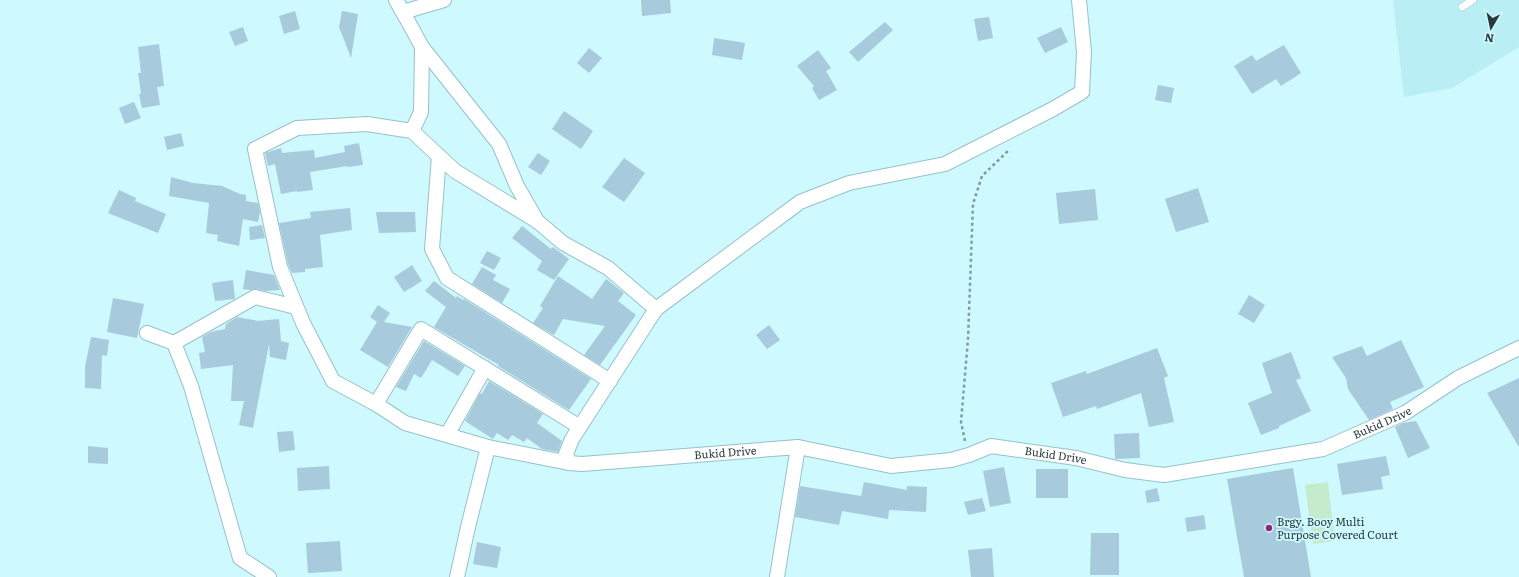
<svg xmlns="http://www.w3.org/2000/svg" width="1519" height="577" font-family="Literata,serif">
	<rect width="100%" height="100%" fill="#cef9fe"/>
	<path fill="#b9eef4" d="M 1393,0 L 1519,0 L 1519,47 L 1452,88 L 1404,97 Z"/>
	<path fill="#c4eccc" d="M 1328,482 L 1335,541 L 1313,544 L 1305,485 Z"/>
	<path fill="#a7cadd" d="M 641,0 L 670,0 L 671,13 L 642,16 Z
		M 295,11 L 300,29 L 284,34 L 279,16 Z
		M 342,11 L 358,14 L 351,58 L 339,27 Z
		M 989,17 L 993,38 L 978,41 L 974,19 Z
		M 885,22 L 893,30 L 858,62 L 849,52 Z
		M 243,27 L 248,41 L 235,46 L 229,32 Z
		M 1061,27 L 1068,42 L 1045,53 L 1037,38 Z
		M 714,38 L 745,43 L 742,60 L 712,55 Z
		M 159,44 L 164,86 L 157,87 L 160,105 L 142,108 L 139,94 L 141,94 L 138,73 L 141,73 L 138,47 Z
		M 1284,45 L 1301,73 L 1281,86 L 1276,79 L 1252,94 L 1234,66 L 1252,55 L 1256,61 Z
		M 589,48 L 602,58 L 589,73 L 577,63 Z
		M 818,50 L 831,68 L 826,71 L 837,90 L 819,100 L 812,88 L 814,86 L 797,66 Z
		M 1158,85 L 1174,88 L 1171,103 L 1155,100 Z
		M 134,102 L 141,118 L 125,124 L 119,108 Z
		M 564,111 L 593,131 L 581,149 L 552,129 Z
		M 181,133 L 184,146 L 167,150 L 164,137 Z
		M 359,143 L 363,165 L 347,167 L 347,166 L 310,172 L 313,190 L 297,192 L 297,191 L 281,194 L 275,164 L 268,166 L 265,153 L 281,148 L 282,153 L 314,150 L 315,158 L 345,152 L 344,146 Z
		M 538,153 L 550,161 L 541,175 L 528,167 Z
		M 624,158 L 645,173 L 624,202 L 602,187 Z
		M 171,177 L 193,183 L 222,186 L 240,194 L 246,195 L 246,201 L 258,203 L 260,212 L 258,222 L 243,219 L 239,246 L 217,241 L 218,235 L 206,233 L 209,203 L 169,196 Z
		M 1198,188 L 1209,222 L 1176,232 L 1165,199 Z
		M 1095,189 L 1098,220 L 1059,224 L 1056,193 Z
		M 119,190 L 136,198 L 135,201 L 166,214 L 158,233 L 108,213 Z
		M 350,208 L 352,230 L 320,235 L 323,267 L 305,269 L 305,272 L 292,273 L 288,264 L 279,223 L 311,218 L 310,212 Z
		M 376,212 L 415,212 L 416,232 L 379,233 Z
		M 262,225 L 265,238 L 250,240 L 249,227 Z
		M 522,226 L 551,249 L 553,247 L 569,259 L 554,280 L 537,270 L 542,261 L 512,238 Z
		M 487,251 L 501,258 L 494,270 L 480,263 Z
		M 412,265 L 422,281 L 404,292 L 394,277 Z
		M 482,267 L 496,275 L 493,280 L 510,289 L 502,303 L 472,284 Z
		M 246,270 L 274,275 L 280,290 L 265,291 L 257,289 L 250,290 L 243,289 Z
		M 558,276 L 592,299 L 606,279 L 624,293 L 618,301 L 636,315 L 600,365 L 584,355 L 605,326 L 563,319 L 554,335 L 533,323 L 543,308 L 540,306 Z
		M 233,280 L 235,299 L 215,301 L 212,283 Z
		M 434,281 L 456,298 L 457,296 L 463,300 L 464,299 L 591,379 L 569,410 L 498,366 L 499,365 L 434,327 L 446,307 L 425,291 Z
		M 1249,295 L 1265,305 L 1254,323 L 1238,314 Z
		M 113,298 L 144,304 L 137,338 L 107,332 Z
		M 378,305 L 390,313 L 384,322 L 412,327 L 388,367 L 360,350 L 377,322 L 370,317 Z
		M 237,317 L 258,321 L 279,319 L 281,341 L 289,343 L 286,360 L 270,357 L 269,344 L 253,428 L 239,425 L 244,401 L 231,401 L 233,365 L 201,369 L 199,353 L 205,352 L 202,337 L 211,332 L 225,329 L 226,324 Z
		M 769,325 L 780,340 L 767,349 L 756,335 Z
		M 91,337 L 109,340 L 107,356 L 102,355 L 101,389 L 85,388 L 85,367 Z
		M 1401,340 L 1424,387 L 1390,402 L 1393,409 L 1369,420 L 1348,389 L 1346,378 L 1332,357 L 1362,346 L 1367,356 Z
		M 424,341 L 465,366 L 458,376 L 432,360 L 421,378 L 414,374 L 406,391 L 396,387 Z
		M 1157,348 L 1168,376 L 1164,378 L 1174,422 L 1149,427 L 1141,393 L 1097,409 L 1096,406 L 1063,417 L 1051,383 L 1086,371 L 1087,374 Z
		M 1291,352 L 1301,378 L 1296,380 L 1311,411 L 1279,426 L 1279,428 L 1261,435 L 1248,403 L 1272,393 L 1262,363 Z
		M 1519,378 L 1519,447 L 1487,393 Z
		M 489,381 L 543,414 L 537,423 L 562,441 L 558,452 L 542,449 L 527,438 L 524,442 L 512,435 L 508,440 L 497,433 L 493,439 L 465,421 L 480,393 L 482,394 Z
		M 1416,421 L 1430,448 L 1408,458 L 1395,427 L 1403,423 Z
		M 293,431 L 295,450 L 279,452 L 277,432 Z
		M 1139,433 L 1140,458 L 1115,459 L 1114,434 Z
		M 88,446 L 108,448 L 108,464 L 88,463 Z
		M 1386,456 L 1390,475 L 1381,477 L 1383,489 L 1342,495 L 1337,464 Z
		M 329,466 L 330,489 L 298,491 L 297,468 Z
		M 1004,467 L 1011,503 L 990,507 L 983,471 Z
		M 1293,468 L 1311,577 L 1244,577 L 1227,479 Z
		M 1036,469 L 1068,469 L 1068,498 L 1036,498 Z
		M 864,482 L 907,490 L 907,486 L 927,487 L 926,512 L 889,510 L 888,519 L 842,511 L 839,525 L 795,517 L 800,486 L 861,496 Z
		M 1157,488 L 1160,501 L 1147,503 L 1145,491 Z
		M 982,498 L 986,511 L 968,515 L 964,502 Z
		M 1204,515 L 1206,529 L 1187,532 L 1185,518 Z
		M 1091,533 L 1119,533 L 1119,575 L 1090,575 Z
		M 340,541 L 342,571 L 308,573 L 306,543 Z
		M 477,542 L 501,547 L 497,568 L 473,564 Z
		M 992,548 L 994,577 L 971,577 L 968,550 Z"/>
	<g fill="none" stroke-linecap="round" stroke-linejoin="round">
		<defs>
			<path id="service" d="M 1462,7 L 1473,0"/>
			<g id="minor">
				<path d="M 396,0 L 405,16"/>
				<path d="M 444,0 L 403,12 L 422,47 L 499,144 L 517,186 L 537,221 L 563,243 L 608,268 L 656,309"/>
				<path d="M 412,131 L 421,112 L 422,47"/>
				<path d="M 439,156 L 432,249 L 447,278 L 610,381"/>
				<path id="s1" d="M 537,221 L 455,171 L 412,131 L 367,124 L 297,128 L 255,149 L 280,267 L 303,323 L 333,381 L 376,404 L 405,423 L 488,447 L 569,463 L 582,464 L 798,447 L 891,466 L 951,460 L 969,455 L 991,446 L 1076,458 L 1125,470 L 1164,475 L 1323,449 L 1405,413 L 1458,378 L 1519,348"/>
				<path d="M 147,333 L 174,343 L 191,386 L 240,558 L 269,577"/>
				<path d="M 174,343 L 255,297 L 296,307"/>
				<path d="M 376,404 L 421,329 L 580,427"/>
				<path d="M 447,435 L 485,368"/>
				<path d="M 569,463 L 566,454 L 572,439 L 656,309 L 800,202 L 849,183 L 945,164 L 1053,109 L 1082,92 L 1084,52 L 1079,0"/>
				<path d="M 457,577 L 468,527 L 488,447"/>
				<path d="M 777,577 L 798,447"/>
			</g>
		</defs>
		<use href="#service" stroke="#97c2c6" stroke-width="8"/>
		<use href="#minor" stroke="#97c2c6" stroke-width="16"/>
		<path stroke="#7d9ca0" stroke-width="2.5" stroke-dasharray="3 3" stroke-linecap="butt" d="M 965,441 L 961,422 L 968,339 L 973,204 L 982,176 L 1009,150"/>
		<use href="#service" stroke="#fff" stroke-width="7"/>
		<use href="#minor" stroke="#fff" stroke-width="14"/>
	</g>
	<circle fill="#962280" stroke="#cef9fe" stroke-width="1.5" cx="1269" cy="528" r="4"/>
	<g text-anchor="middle" stroke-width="3.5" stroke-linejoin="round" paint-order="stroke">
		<g font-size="11" fill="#283a3c" stroke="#cef9fe">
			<text dy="4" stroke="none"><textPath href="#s1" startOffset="1645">Bukid Drive</textPath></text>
			<text dy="4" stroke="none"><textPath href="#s1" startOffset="973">Bukid Drive</textPath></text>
			<text dy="4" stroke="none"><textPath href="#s1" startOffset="1309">Bukid Drive</textPath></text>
		</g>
		<g font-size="11" fill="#283a3c" stroke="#cef9fe" text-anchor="start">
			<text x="1277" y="526">Brgy. Booy Multi<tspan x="1277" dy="13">Purpose Covered Court</tspan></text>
		</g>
	</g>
	<g transform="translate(1491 28) rotate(189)" stroke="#cef9fe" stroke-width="3" paint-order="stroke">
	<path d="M0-3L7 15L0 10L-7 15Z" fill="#283a3c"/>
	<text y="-6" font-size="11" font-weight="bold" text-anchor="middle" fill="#283a3c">N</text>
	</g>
</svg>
